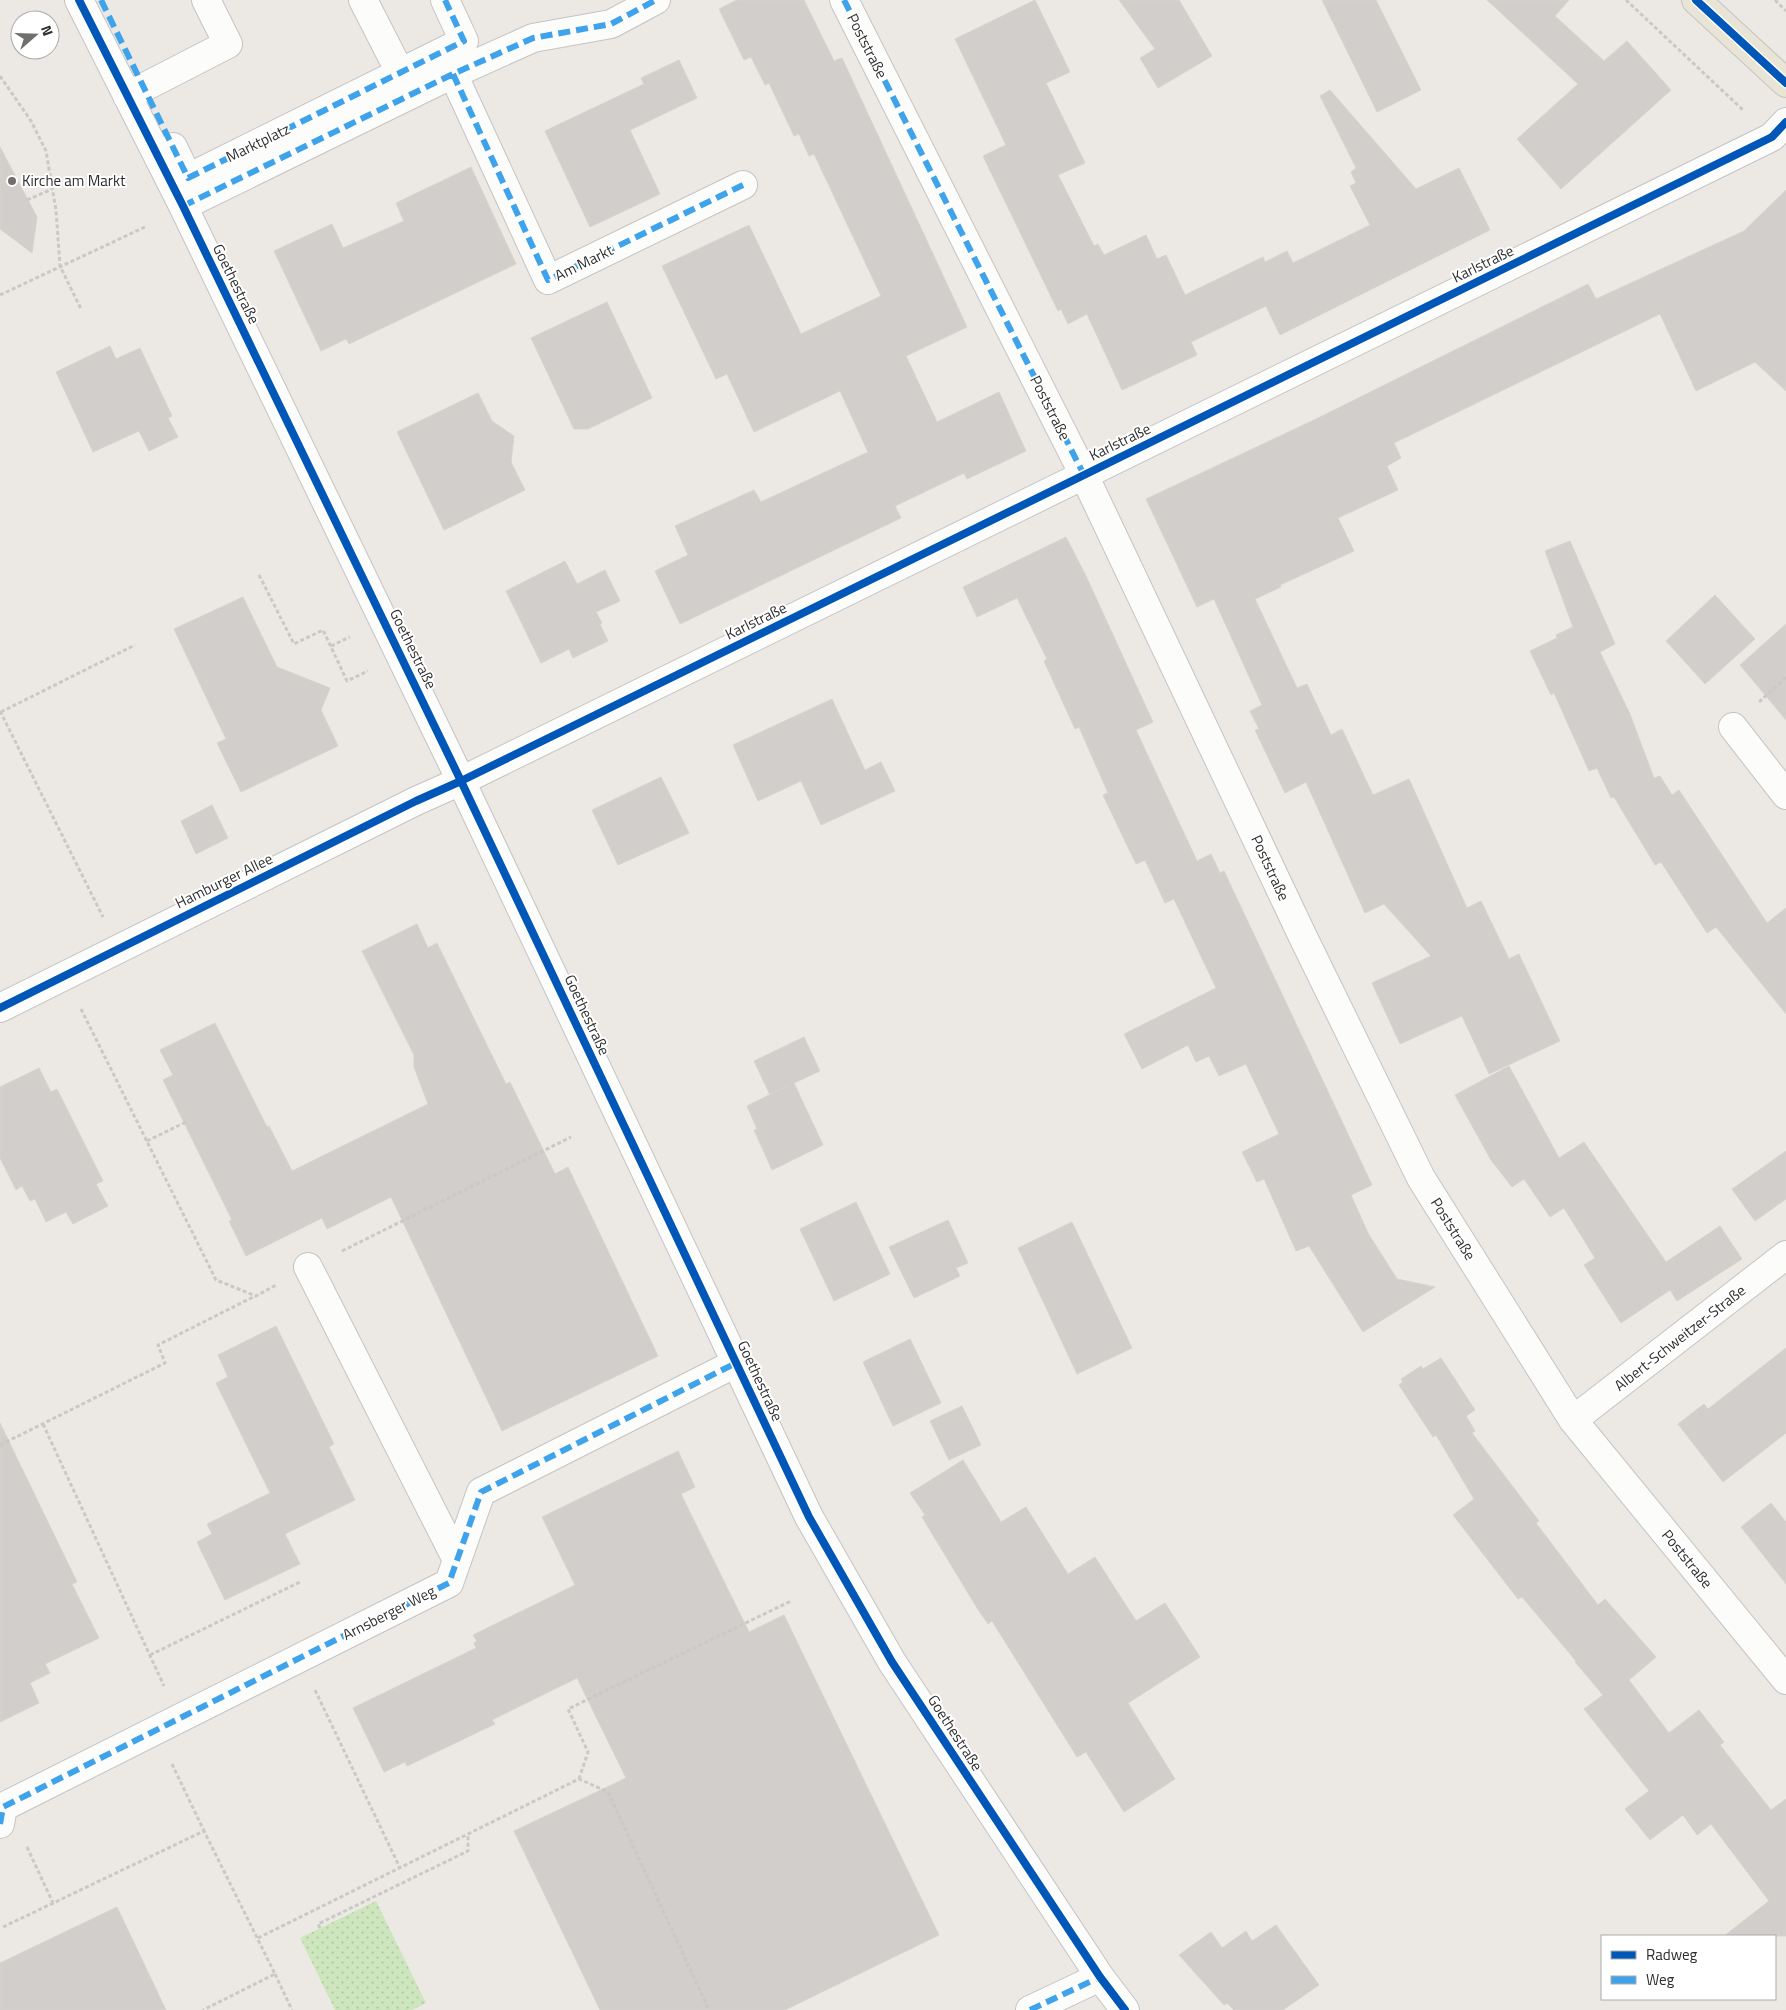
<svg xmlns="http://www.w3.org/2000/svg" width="1786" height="2010" font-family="'Titillium Web',sans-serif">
	<defs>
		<pattern id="grass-dots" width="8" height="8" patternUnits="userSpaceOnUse" patternTransform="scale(1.25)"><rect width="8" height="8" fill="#cee6be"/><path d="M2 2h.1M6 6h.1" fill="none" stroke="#b1c6a4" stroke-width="1.8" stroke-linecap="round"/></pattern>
	</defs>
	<rect width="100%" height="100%" fill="#ece8e4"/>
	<path fill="url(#grass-dots)" d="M 376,1901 L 426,2003 L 412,2010 L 335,2010 L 300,1938 Z"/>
	<path fill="#d1cecb" stroke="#d7d4d0" d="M 737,0 L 804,0 L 834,61 L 842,58 L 967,327 L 906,356 L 937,422 L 999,392 L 1026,451 L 967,479 L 964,473 L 895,506 L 901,518 L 680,624 L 655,571 L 688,555 L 675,526 L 754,490 L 761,502 L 868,452 L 840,391 L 754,432 L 727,374 L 716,379 L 662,266 L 749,225 L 801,334 L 881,296 L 814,154 L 809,156 L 799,134 L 794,136 L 769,83 L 765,85 L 751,57 L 744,60 L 719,9 Z
		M 1035,0 L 1070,72 L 1046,83 L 1085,163 L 1058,175 L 1094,246 L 1098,244 L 1104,255 L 1146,235 L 1157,259 L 1166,255 L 1185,295 L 1263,257 L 1265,262 L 1287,251 L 1293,263 L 1370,225 L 1350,186 L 1356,183 L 1351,172 L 1356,168 L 1320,96 L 1330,90 L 1416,189 L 1459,168 L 1490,230 L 1280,335 L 1266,306 L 1191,342 L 1197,355 L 1122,390 L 1087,314 L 1068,324 L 1061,309 L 1058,311 L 983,156 L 1006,145 L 955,39 Z
		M 1119,0 L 1179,0 L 1212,56 L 1158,88 L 1140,58 L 1155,49 Z
		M 1322,0 L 1376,0 L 1421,90 L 1377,112 Z
		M 1487,0 L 1569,0 L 1555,16 L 1604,61 L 1627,41 L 1671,90 L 1561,189 L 1517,139 L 1578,84 Z
		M 679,60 L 697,98 L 630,130 L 660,194 L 590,227 L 545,131 L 644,84 L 641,78 Z
		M 0,147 L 37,217 L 32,253 L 0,229 Z
		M 471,167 L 516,264 L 349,344 L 346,339 L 321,351 L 274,251 L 332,224 L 343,248 L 404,221 L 396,203 Z
		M 1786,190 L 1786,391 L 1755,362 L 1696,391 L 1660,314 L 1394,443 L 1401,458 L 1387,466 L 1398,490 L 1338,518 L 1354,551 L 1280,585 L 1281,587 L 1255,599 L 1297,688 L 1307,684 L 1331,735 L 1342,729 L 1373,795 L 1409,779 L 1467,908 L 1481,901 L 1509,959 L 1519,954 L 1560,1041 L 1489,1074 L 1462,1016 L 1400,1044 L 1372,983 L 1431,956 L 1384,904 L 1365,913 L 1306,782 L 1285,793 L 1255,730 L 1259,729 L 1250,711 L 1262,705 L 1214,599 L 1197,607 L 1146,499 L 1314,420 L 1588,284 L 1596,299 L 1744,231 Z
		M 607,302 L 652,398 L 588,429 L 574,429 L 531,338 Z
		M 110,346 L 116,359 L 140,348 L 172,416 L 168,418 L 178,437 L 149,451 L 139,431 L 93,452 L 56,372 Z
		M 478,393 L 492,421 L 514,436 L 511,462 L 525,490 L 444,530 L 397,432 Z
		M 1066,537 L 1085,574 L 1153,722 L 1136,730 L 1197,861 L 1211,854 L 1220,873 L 1224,871 L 1372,1185 L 1351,1195 L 1368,1233 L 1397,1279 L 1435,1287 L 1363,1332 L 1309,1246 L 1296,1251 L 1264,1179 L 1257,1182 L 1242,1152 L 1279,1134 L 1246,1064 L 1219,1076 L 1209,1056 L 1196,1062 L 1188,1045 L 1142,1069 L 1124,1034 L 1216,988 L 1174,899 L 1165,903 L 1145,860 L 1136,864 L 1103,795 L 1108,793 L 1079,727 L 1075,729 L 1044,661 L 1047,659 L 1017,598 L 977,617 L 963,587 Z
		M 1570,541 L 1615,644 L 1600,652 L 1630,714 L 1654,778 L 1660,776 L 1672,795 L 1679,790 L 1767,923 L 1786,908 L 1786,1014 L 1716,927 L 1707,933 L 1661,862 L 1655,865 L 1614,797 L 1611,798 L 1597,768 L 1589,771 L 1554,693 L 1551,695 L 1530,651 L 1557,638 L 1556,635 L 1573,627 L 1545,551 Z
		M 565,561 L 577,584 L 605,570 L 620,601 L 596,612 L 602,623 L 600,624 L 608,641 L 573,658 L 569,649 L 541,663 L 506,591 Z
		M 1715,595 L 1755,639 L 1705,684 L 1666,641 Z
		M 243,597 L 277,667 L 330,688 L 321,710 L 338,746 L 241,792 L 217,743 L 226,739 L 174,629 Z
		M 1786,624 L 1786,720 L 1740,665 Z
		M 832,699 L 865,770 L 881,762 L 895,791 L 821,825 L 801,781 L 758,801 L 733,745 Z
		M 661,777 L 689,833 L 618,865 L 592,810 Z
		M 212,805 L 228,838 L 196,854 L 181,821 Z
		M 417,924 L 428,948 L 437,943 L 506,1084 L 510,1082 L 555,1174 L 568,1167 L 658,1356 L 502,1431 L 391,1197 L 327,1229 L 322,1218 L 246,1256 L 229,1221 L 232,1220 L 163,1080 L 173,1075 L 160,1050 L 215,1023 L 267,1127 L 269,1126 L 292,1171 L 428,1104 L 414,1067 L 414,1055 L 362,951 Z
		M 804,1037 L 820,1071 L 794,1083 L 823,1145 L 772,1170 L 754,1130 L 757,1129 L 747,1106 L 787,1086 L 770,1095 L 754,1061 Z
		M 1509,1066 L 1559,1158 L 1584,1142 L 1666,1262 L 1720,1226 L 1742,1259 L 1677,1301 L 1670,1290 L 1621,1323 L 1584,1265 L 1595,1258 L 1564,1208 L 1550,1217 L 1524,1179 L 1512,1187 L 1491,1160 L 1455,1095 Z
		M 39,1068 L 51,1092 L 57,1089 L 103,1181 L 96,1184 L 108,1206 L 73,1224 L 66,1212 L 46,1222 L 35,1199 L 30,1201 L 22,1186 L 16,1190 L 0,1158 L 0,1087 Z
		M 1786,1151 L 1786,1199 L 1755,1221 L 1732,1189 Z
		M 856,1202 L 890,1274 L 834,1301 L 800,1229 Z
		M 948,1220 L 968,1263 L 956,1268 L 960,1276 L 914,1298 L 889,1247 Z
		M 1072,1222 L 1132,1348 L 1077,1374 L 1018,1248 Z
		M 276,1326 L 334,1444 L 329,1447 L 355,1500 L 285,1534 L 300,1564 L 225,1600 L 197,1542 L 212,1534 L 207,1524 L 270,1493 L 216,1383 L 228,1377 L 218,1355 Z
		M 910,1339 L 941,1403 L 893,1426 L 863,1362 Z
		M 1786,1348 L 1786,1433 L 1723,1482 L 1678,1424 L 1704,1404 L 1708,1409 Z
		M 1441,1358 L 1475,1410 L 1466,1416 L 1475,1431 L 1472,1433 L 1539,1521 L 1536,1523 L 1598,1605 L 1605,1599 L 1656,1657 L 1629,1680 L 1669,1733 L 1699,1710 L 1724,1742 L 1720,1745 L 1771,1810 L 1786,1799 L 1786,1936 L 1724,1936 L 1769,1901 L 1711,1824 L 1697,1835 L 1683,1815 L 1650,1840 L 1625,1809 L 1649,1791 L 1584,1709 L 1603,1695 L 1575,1662 L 1576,1661 L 1522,1597 L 1518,1599 L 1453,1515 L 1474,1499 L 1436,1435 L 1433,1437 L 1399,1385 L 1403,1382 L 1401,1379 L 1421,1366 L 1423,1369 Z
		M 962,1406 L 981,1445 L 949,1460 L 930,1421 Z
		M 0,1423 L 77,1582 L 72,1584 L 99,1638 L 45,1664 L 50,1673 L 30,1683 L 39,1703 L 0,1722 Z
		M 678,1451 L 695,1487 L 681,1494 L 749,1632 L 784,1615 L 939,1935 L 785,2010 L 600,2010 L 514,1831 L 626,1778 L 577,1678 L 492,1720 L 495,1724 L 407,1766 L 405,1762 L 384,1772 L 353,1708 L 476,1648 L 474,1643 L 477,1641 L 473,1635 L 575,1585 L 542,1517 Z
		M 963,1460 L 1001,1522 L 1026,1507 L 1068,1574 L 1095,1557 L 1136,1621 L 1165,1603 L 1200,1657 L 1128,1703 L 1175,1779 L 1124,1812 L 1086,1752 L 1077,1757 L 992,1621 L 988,1624 L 977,1608 L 922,1517 L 925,1515 L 910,1493 Z
		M 1771,1503 L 1786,1522 L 1786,1584 L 1741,1527 Z
		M 117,1907 L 166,2010 L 0,2010 L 0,1963 Z
		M 1276,1925 L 1319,1985 L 1283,2010 L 1234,2010 L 1227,2003 L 1224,2005 L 1179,1955 L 1211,1932 L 1222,1948 L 1246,1931 L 1252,1941 Z"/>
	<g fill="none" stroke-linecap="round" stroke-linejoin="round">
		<defs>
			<path id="minor" d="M 79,0 L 183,206 L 461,781 L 809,1517 L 892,1662 L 1100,1977 L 1125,2010
				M 363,0 L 409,90
				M 844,0 L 1084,475 L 1303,937 L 1421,1178 L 1573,1420 L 1786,1680
				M 453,74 L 548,280 L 743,185
				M 127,96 L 228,44 L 206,0
				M 173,147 L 188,178 L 464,41 L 445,0
				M 183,206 L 453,74 L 533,38 L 611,24 L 656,0
				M 1733,727 L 1786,795
				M 0,1008 L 416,801 L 461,781 L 1772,137 L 1786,122
				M 308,1267 L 457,1560
				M 1573,1420 L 1786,1255
				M 0,1824 L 3,1807 L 449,1583 L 481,1492 L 736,1363
				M 1030,2010 L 1100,1977"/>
			<path id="major" d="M 1696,0 L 1786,83"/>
		</defs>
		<use href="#minor" stroke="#c5c4c5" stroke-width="30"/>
		<use href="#major" stroke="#c6c5c4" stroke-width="30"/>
		<path stroke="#c9c9c8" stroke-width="3" stroke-dasharray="4 2.5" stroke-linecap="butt" d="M 1626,0 L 1743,110
			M 1775,0 L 1786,11
			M 0,76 L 31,121 L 46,151 L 56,210 L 60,266 L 81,309
			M 27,200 L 52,189
			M 0,295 L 147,226
			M 259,575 L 294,644 L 323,630 L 347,681 L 368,671
			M 331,646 L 350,637
			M 1759,702 L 1786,677
			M 0,711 L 103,917
			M 1,712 L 135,645
			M 81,1009 L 216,1280 L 256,1296 L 276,1285
			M 147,1141 L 188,1121
			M 342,1251 L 571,1137
			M 43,1424 L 164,1686
			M 0,1445 L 165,1363 L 158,1345 L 255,1296
			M 150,1655 L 302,1581
			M 315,1690 L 400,1868
			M 172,1764 L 204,1831
			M 579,1779 L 588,1752 L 568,1709 L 791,1601
			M 27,1847 L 53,1903
			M 3,1927 L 204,1831 L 275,1974 L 203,2010
			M 320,1928 L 318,1924 L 468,1851 L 468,1834
			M 258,1938 L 579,1779 L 608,1792 L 709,2010
			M 275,1974 L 292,2010"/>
		<use href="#minor" stroke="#fcfcfb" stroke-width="28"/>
		<use href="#major" stroke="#e8e4d6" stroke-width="28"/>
		<path stroke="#3ea3eb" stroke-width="6" stroke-dasharray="12 6" stroke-linecap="butt" d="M 101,0 L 188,178 L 464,41 L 445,0
			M 844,0 L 1084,475
			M 453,74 L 548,280 L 743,185
			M 183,206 L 453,74 L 533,38 L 611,24 L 656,0
			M 0,1824 L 3,1807 L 449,1583 L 481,1492 L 736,1363
			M 1030,2010 L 1100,1977"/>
		<defs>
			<path id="cycleway" d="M 79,0 L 183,206 L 461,781 L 809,1517 L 892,1662 L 1100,1977 L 1125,2010
				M 1696,0 L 1786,83
				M 0,1008 L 416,801 L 461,781 L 1772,137 L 1786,122"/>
		</defs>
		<use href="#cycleway" stroke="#fff" stroke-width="11"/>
		<use href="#cycleway" stroke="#0057b8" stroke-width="8"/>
	</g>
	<circle fill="#706f6e" stroke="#fff" stroke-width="2" cx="12" cy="181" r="5"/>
	<g text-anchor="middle" stroke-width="4" stroke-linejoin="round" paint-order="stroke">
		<g font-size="15" fill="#2e2e2e" stroke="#fff">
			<text transform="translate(867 46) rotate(63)" y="5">Poststraße</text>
			<text transform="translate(258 143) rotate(-26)" y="5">Marktplatz</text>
			<text transform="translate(584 263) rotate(-26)" y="5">Am Markt</text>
			<text transform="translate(1483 264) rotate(-26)" y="5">Karlstraße</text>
			<text transform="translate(236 284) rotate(64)" y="5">Goethestraße</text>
			<text transform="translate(1050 408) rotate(63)" y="5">Poststraße</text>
			<text transform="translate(1120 442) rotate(-26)" y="5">Karlstraße</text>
			<text transform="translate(756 621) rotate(-26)" y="5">Karlstraße</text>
			<text transform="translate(413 649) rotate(64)" y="5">Goethestraße</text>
			<text transform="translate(1270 868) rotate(65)" y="5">Poststraße</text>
			<text transform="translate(224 881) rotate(-26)" y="5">Hamburger Allee</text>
			<text transform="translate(587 1015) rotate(65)" y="5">Goethestraße</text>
			<text transform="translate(1453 1229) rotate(58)" y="5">Poststraße</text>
			<text transform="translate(1680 1338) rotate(-38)" y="5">Albert-Schweitzer-Straße</text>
			<text transform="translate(760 1381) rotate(65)" y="5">Goethestraße</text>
			<text transform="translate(1687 1559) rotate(51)" y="5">Poststraße</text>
			<text transform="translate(389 1613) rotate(-27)" y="5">Arnsberger Weg</text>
			<text transform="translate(955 1733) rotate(57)" y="5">Goethestraße</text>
		</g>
		<g font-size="15" fill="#2e2e2e" stroke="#fff" text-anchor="start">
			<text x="22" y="186">Kirche am Markt</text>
		</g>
	</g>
	<rect x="1601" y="1935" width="175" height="65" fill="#ffffff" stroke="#ababab"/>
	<rect x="1611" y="1951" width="25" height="8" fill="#0057b8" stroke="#ababab"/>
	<text x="1646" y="1960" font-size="15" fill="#2e2e2e">Radweg</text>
	<rect x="1611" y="1976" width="25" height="8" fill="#3ea3eb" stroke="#ababab"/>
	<text x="1646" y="1985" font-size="15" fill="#2e2e2e">Weg</text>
	<g transform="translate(35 35) rotate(70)"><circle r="24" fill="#ffffff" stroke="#ababab"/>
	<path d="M0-4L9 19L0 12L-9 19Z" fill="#706f6e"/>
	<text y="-8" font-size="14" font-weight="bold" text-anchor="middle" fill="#2e2e2e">N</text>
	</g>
</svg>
